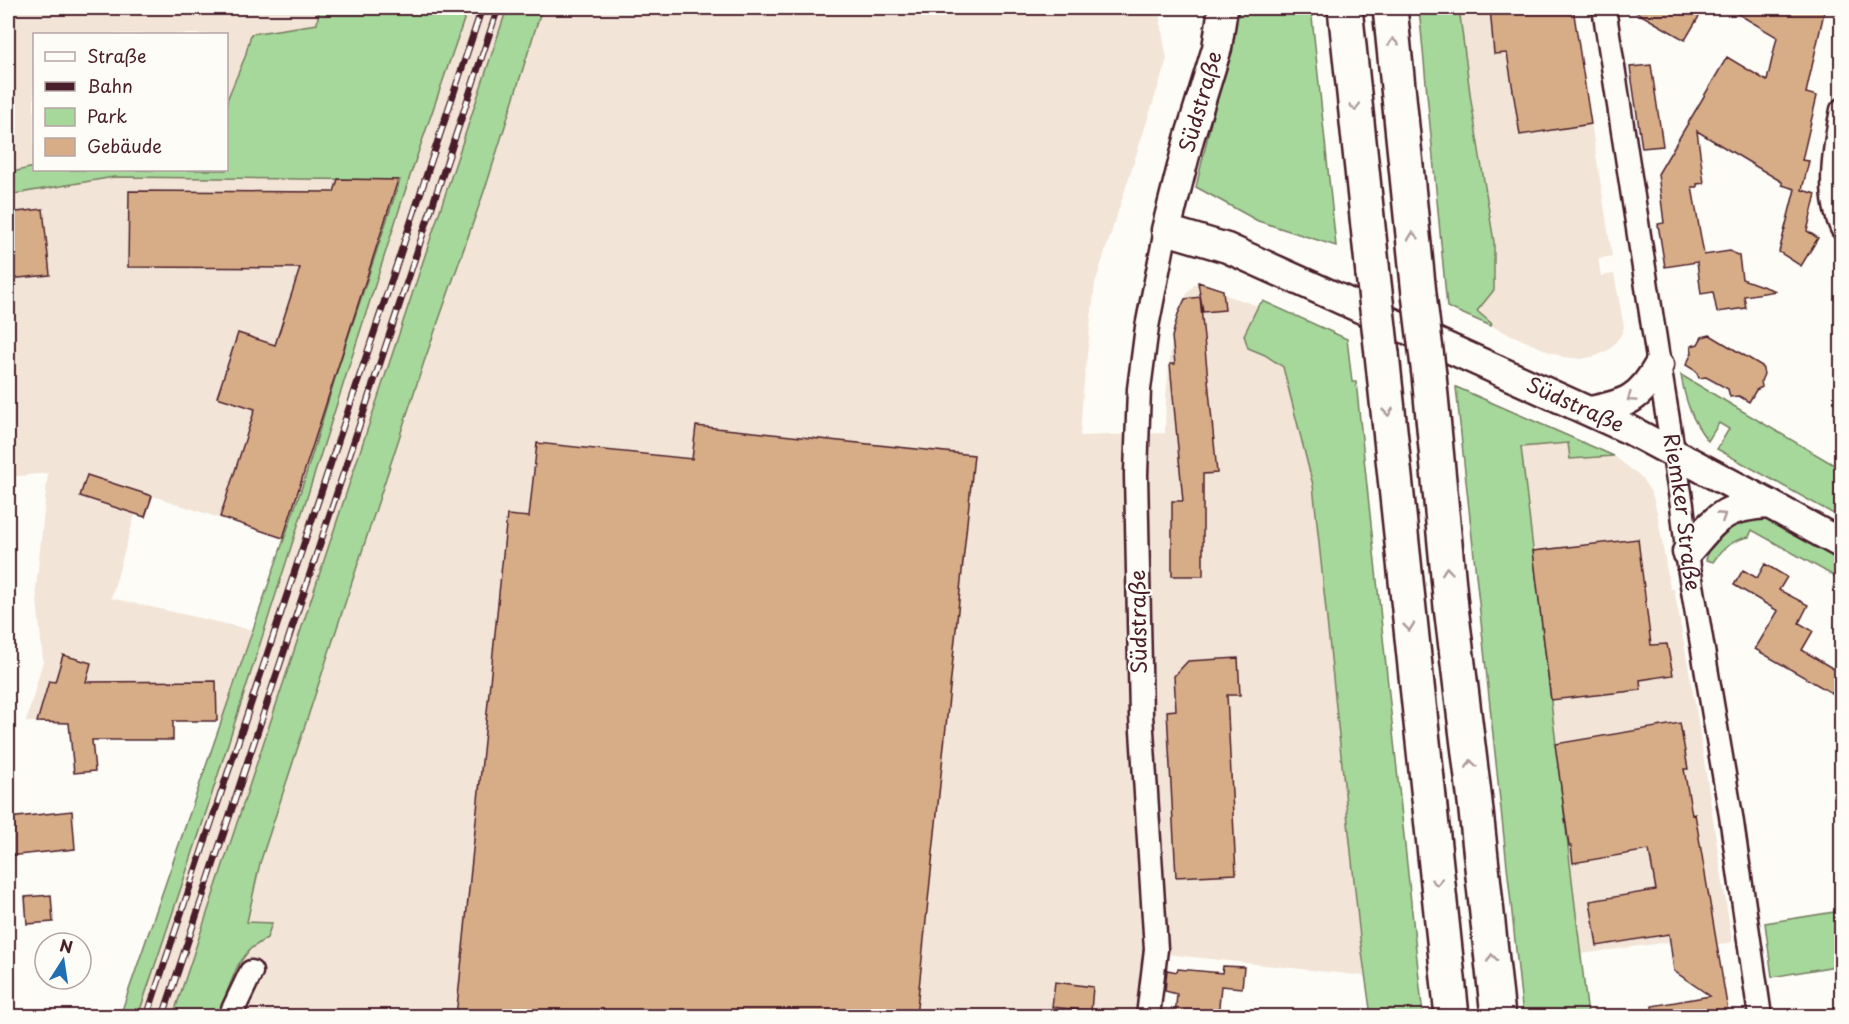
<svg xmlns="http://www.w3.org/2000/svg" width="1849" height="1024" font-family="'Playpen Sans',sans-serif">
	<rect width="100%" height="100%" fill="#fdfcf7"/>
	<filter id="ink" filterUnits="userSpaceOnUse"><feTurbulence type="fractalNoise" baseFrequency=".0167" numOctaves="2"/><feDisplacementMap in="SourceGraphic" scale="12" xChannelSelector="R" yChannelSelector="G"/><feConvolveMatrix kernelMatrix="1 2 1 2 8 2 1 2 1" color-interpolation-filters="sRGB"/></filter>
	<g filter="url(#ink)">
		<path fill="#f2e4d6" d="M 8,8 L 319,8 L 317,24 L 252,34 L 245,57 L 227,100 L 226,34 L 34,34 L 34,167 L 8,173 Z
			M 468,8 L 507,8 L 173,1016 L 138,1016 L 200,831 L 409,179 Z
			M 542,8 L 1160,8 L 1160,21 L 1167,59 L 1095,283 L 1083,391 L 1080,436 L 1165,433 L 1166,397 L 1172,337 L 1178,314 L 1187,294 L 1195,284 L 1199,284 L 1198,282 L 1223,290 L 1223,294 L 1258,306 L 1244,335 L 1248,348 L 1265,355 L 1283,367 L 1313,485 L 1365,976 L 1166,954 L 1162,1016 L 214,1016 L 241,959 L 250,949 L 267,938 L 272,923 L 247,922 L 260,863 L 424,362 L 488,180 Z
			M 1459,8 L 1573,8 L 1612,256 L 1598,259 L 1601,276 L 1614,274 L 1624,327 L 1621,335 L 1610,349 L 1596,356 L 1581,359 L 1564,357 L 1550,352 L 1491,326 L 1492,324 L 1477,311 L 1471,101 Z
			M 114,177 L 400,179 L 339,365 L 304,481 L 283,539 L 153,496 L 145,517 L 135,514 L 111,598 L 252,630 L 221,721 L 26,722 L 43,661 L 36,588 L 48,473 L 8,477 L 8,195 Z
			M 1568,443 L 1570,459 L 1614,456 L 1641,477 L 1652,494 L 1657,512 L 1670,589 L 1674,589 L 1696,709 L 1732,942 L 1671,952 L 1669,942 L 1581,954 L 1521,447 Z"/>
		<path fill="#a5d89a" stroke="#787c62" stroke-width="1.5" d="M 319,8 L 468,8 L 409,179 L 200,831 L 138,1016 L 120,1016 L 304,481 L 339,365 L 400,180 L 114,177 L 8,195 L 8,173 L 34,167 L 34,170 L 226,170 L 227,100 L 245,57 L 251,34 L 317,24 Z
			M 507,8 L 542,8 L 488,180 L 424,362 L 260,863 L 247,922 L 272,923 L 267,938 L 250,949 L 238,965 L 217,1016 L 173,1016 Z
			M 1233,8 L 1311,8 L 1336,246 L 1258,221 L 1196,187 L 1230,40 Z
			M 1419,8 L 1459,8 L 1471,101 L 1494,242 L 1494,290 L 1477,311 L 1492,324 L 1491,326 L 1447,307 Z
			M 1263,301 L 1347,339 L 1352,382 L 1356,382 L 1423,1016 L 1371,1016 L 1360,938 L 1313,485 L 1283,367 L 1265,355 L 1248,348 L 1244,335 L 1258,306 Z
			M 1681,375 L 1841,469 L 1841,518 L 1717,449 L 1729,429 L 1719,423 L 1708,441 C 1692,421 1685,400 1681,375 Z
			M 1456,387 L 1614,456 L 1570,459 L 1568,443 L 1521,447 L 1588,1016 L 1523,1016 Z
			M 1762,517 L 1841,560 L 1841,580 L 1752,530 L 1749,537 C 1732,540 1722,549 1713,562 L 1706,560 L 1709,546 L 1722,525 Z
			M 1841,911 L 1841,965 L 1772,977 L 1765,923 Z"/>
		<path fill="#d7ad88" stroke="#4a1f2b" stroke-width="1.5" d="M 1490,8 L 1573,8 L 1591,124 L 1520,135 L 1507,53 L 1494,54 Z
			M 1629,8 L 1704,8 L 1685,40 Z
			M 1728,8 L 1825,8 L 1806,93 L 1817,96 L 1802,160 L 1809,161 L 1802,190 L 1816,194 L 1807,231 L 1818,238 L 1801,266 L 1779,252 L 1795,189 L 1782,185 L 1782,182 L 1697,131 L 1704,183 L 1697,184 L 1697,187 L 1692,187 L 1704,255 L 1730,251 L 1739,256 L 1742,279 L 1776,291 L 1744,296 L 1746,308 L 1717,312 L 1713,292 L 1701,294 L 1697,262 L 1665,267 L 1658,224 L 1664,223 L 1658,174 L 1727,57 L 1767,81 L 1777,37 Z
			M 1651,65 L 1663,146 L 1642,148 L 1630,67 Z
			M 338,179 L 398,180 L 283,538 L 220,517 L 255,409 L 217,397 L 238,333 L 275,345 L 300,268 L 128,267 L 129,191 L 334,192 Z
			M 43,209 L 50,275 L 8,279 L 8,213 Z
			M 1198,282 L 1223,290 L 1225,310 L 1203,312 Z
			M 1200,297 L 1217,473 L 1203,474 L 1203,576 L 1172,576 L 1172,501 L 1183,501 L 1170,364 L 1175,364 L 1172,337 L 1178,314 L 1185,299 Z
			M 1710,335 L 1762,366 L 1764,374 L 1761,381 L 1762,387 L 1756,390 L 1749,402 L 1739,396 L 1730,397 L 1728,389 L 1706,377 L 1699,378 L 1696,371 L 1686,365 L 1692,353 L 1691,346 L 1698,344 L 1702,337 Z
			M 696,426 L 974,455 L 916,1017 L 456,1017 L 507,515 L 529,517 L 537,443 L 692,459 Z
			M 87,475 L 152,496 L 145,517 L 80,496 Z
			M 1638,539 L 1651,645 L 1667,644 L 1673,675 L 1640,680 L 1641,690 L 1551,700 L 1533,551 Z
			M 1765,564 L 1787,577 L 1779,590 L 1808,605 L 1799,623 L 1813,631 L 1802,650 L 1842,674 L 1842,699 L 1755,649 L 1778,611 L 1734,585 L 1743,570 L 1757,578 Z
			M 63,655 L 91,663 L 86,682 L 216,681 L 217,721 L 173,721 L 173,740 L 92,740 L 95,771 L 74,773 L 69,723 L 37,722 L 49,681 L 55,682 Z
			M 1238,658 L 1240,695 L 1227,695 L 1236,874 L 1176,877 L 1167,711 L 1176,710 L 1174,676 L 1188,661 Z
			M 1680,723 L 1688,769 L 1684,769 L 1692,815 L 1695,814 L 1729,1017 L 1653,1017 L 1652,1006 L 1710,996 L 1674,971 L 1669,934 L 1597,946 L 1590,901 L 1656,890 L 1649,850 L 1573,863 L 1571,846 L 1569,846 L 1555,744 Z
			M 72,811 L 75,849 L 8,856 L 8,818 Z
			M 51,895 L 53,922 L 27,924 L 25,897 Z
			M 1223,966 L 1244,967 L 1242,988 L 1221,986 L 1218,1017 L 1175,1017 L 1177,994 L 1165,991 L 1167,970 L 1177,972 L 1178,969 L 1222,973 Z
			M 1055,982 L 1093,987 L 1091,1011 L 1052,1007 Z"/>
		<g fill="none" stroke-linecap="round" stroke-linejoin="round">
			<defs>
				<g id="minor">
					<path id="s1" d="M 1604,8 L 1659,365 L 1682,505 L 1689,567 L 1731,816 L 1760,1016"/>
					<path d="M 1842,110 C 1835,145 1826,195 1842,228"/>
					<path d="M 230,1016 L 251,972"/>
					<path d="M 1148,1016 L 1156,949 L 1141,715 L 1136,474 L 1139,389 L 1147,327 L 1166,230"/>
				</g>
				<g id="tertiary">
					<path id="s2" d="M 1223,8 L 1217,48 L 1189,139 L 1166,230 L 1227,248 L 1630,430 L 1769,504 L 1842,544"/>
					<path d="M 1590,411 C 1627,404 1640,399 1659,365"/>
					<path d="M 1687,552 C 1718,517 1721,507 1769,504"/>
				</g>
				<path id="motorway" d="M 1345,8 L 1373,274
					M 1390,8 L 1419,294
					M 1382,354 L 1452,1016
					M 1429,375 L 1451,607 L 1475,802 L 1498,1016"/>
			</defs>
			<use href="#minor" stroke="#4a1f2b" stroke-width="27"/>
			<use href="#tertiary" stroke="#4a1f2b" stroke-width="33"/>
			<use href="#motorway" stroke="#4a1f2b" stroke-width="38"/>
			<use href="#minor" stroke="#fdfcf7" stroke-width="22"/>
			<use href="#tertiary" stroke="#fdfcf7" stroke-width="28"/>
			<use href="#motorway" stroke="#fdfcf7" stroke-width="33"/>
			<defs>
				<path id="rail" d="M 147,1016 L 482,8
					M 163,1016 L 498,8"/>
			</defs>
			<use href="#rail" stroke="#4a1f2b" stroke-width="7"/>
			<use href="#rail" stroke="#fdfcf7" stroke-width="4.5" stroke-dasharray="14" stroke-linecap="butt"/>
			<defs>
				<path id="motorway-bridge" d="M 1373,274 L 1382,354
					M 1419,294 L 1429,375"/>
			</defs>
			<use href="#motorway-bridge" stroke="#4a1f2b" stroke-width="38" stroke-linecap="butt"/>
			<use href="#motorway-bridge" stroke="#fdfcf7" stroke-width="33"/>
		</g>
		<defs><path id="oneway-chevron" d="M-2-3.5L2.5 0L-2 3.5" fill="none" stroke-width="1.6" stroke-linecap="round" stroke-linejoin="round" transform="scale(1.5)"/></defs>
		<g stroke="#ac999b">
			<use href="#oneway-chevron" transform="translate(1393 42) rotate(-96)"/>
			<use href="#oneway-chevron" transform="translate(1355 107) rotate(84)"/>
			<use href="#oneway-chevron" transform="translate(1413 236) rotate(-96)"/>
			<use href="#oneway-chevron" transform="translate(1631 398) rotate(145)"/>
			<use href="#oneway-chevron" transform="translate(1388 412) rotate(84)"/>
			<use href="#oneway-chevron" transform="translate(1722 516) rotate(-33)"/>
			<use href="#oneway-chevron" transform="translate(1447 571) rotate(-95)"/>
			<use href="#oneway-chevron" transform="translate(1409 627) rotate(84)"/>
			<use href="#oneway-chevron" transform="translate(1471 764) rotate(-97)"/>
			<use href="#oneway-chevron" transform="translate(1437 882) rotate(84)"/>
			<use href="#oneway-chevron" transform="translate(1492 958) rotate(-96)"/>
		</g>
	</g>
	<g text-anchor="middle" stroke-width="5" stroke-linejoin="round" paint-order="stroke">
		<g font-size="21" fill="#4a1f2b" stroke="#fdfcf7">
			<text transform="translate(1201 102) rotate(-74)" y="7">Südstraße</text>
			<text dy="7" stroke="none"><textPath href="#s2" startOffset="675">Südstraße</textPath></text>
			<text dy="7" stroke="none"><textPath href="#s1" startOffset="510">Riemker Straße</textPath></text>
			<text transform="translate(1139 622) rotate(-91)" y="7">Südstraße</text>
		</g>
	</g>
	<rect width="1849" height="1024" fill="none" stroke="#fdfcf7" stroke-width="30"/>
	<rect x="15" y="15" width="1819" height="994" fill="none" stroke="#4a1f2b" stroke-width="2" filter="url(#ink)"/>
	<rect x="33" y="33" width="195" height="138" fill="#fdfcf7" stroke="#b5a4a5" stroke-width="1.5"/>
	<rect x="45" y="52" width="30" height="9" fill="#fdfcf7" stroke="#b5a4a5" stroke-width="1.5"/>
	<text x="87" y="63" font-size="18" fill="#4a1f2b">Straße</text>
	<rect x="45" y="82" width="30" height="9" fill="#4a1f2b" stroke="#b5a4a5" stroke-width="1.5"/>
	<text x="87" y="93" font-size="18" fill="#4a1f2b">Bahn</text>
	<rect x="45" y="108" width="30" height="18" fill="#a5d89a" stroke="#b5a4a5" stroke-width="1.5"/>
	<text x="87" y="123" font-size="18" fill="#4a1f2b">Park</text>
	<rect x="45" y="138" width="30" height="18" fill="#d7ad88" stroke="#b5a4a5" stroke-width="1.5"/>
	<text x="87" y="153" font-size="18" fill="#4a1f2b">Gebäude</text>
	<g transform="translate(63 961) rotate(12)"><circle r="28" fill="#fdfcf7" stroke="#b5a4a5" stroke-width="1.5"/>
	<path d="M0-4.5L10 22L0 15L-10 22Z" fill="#1f6fb2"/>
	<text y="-9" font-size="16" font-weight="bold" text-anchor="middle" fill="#4a1f2b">N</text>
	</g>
</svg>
